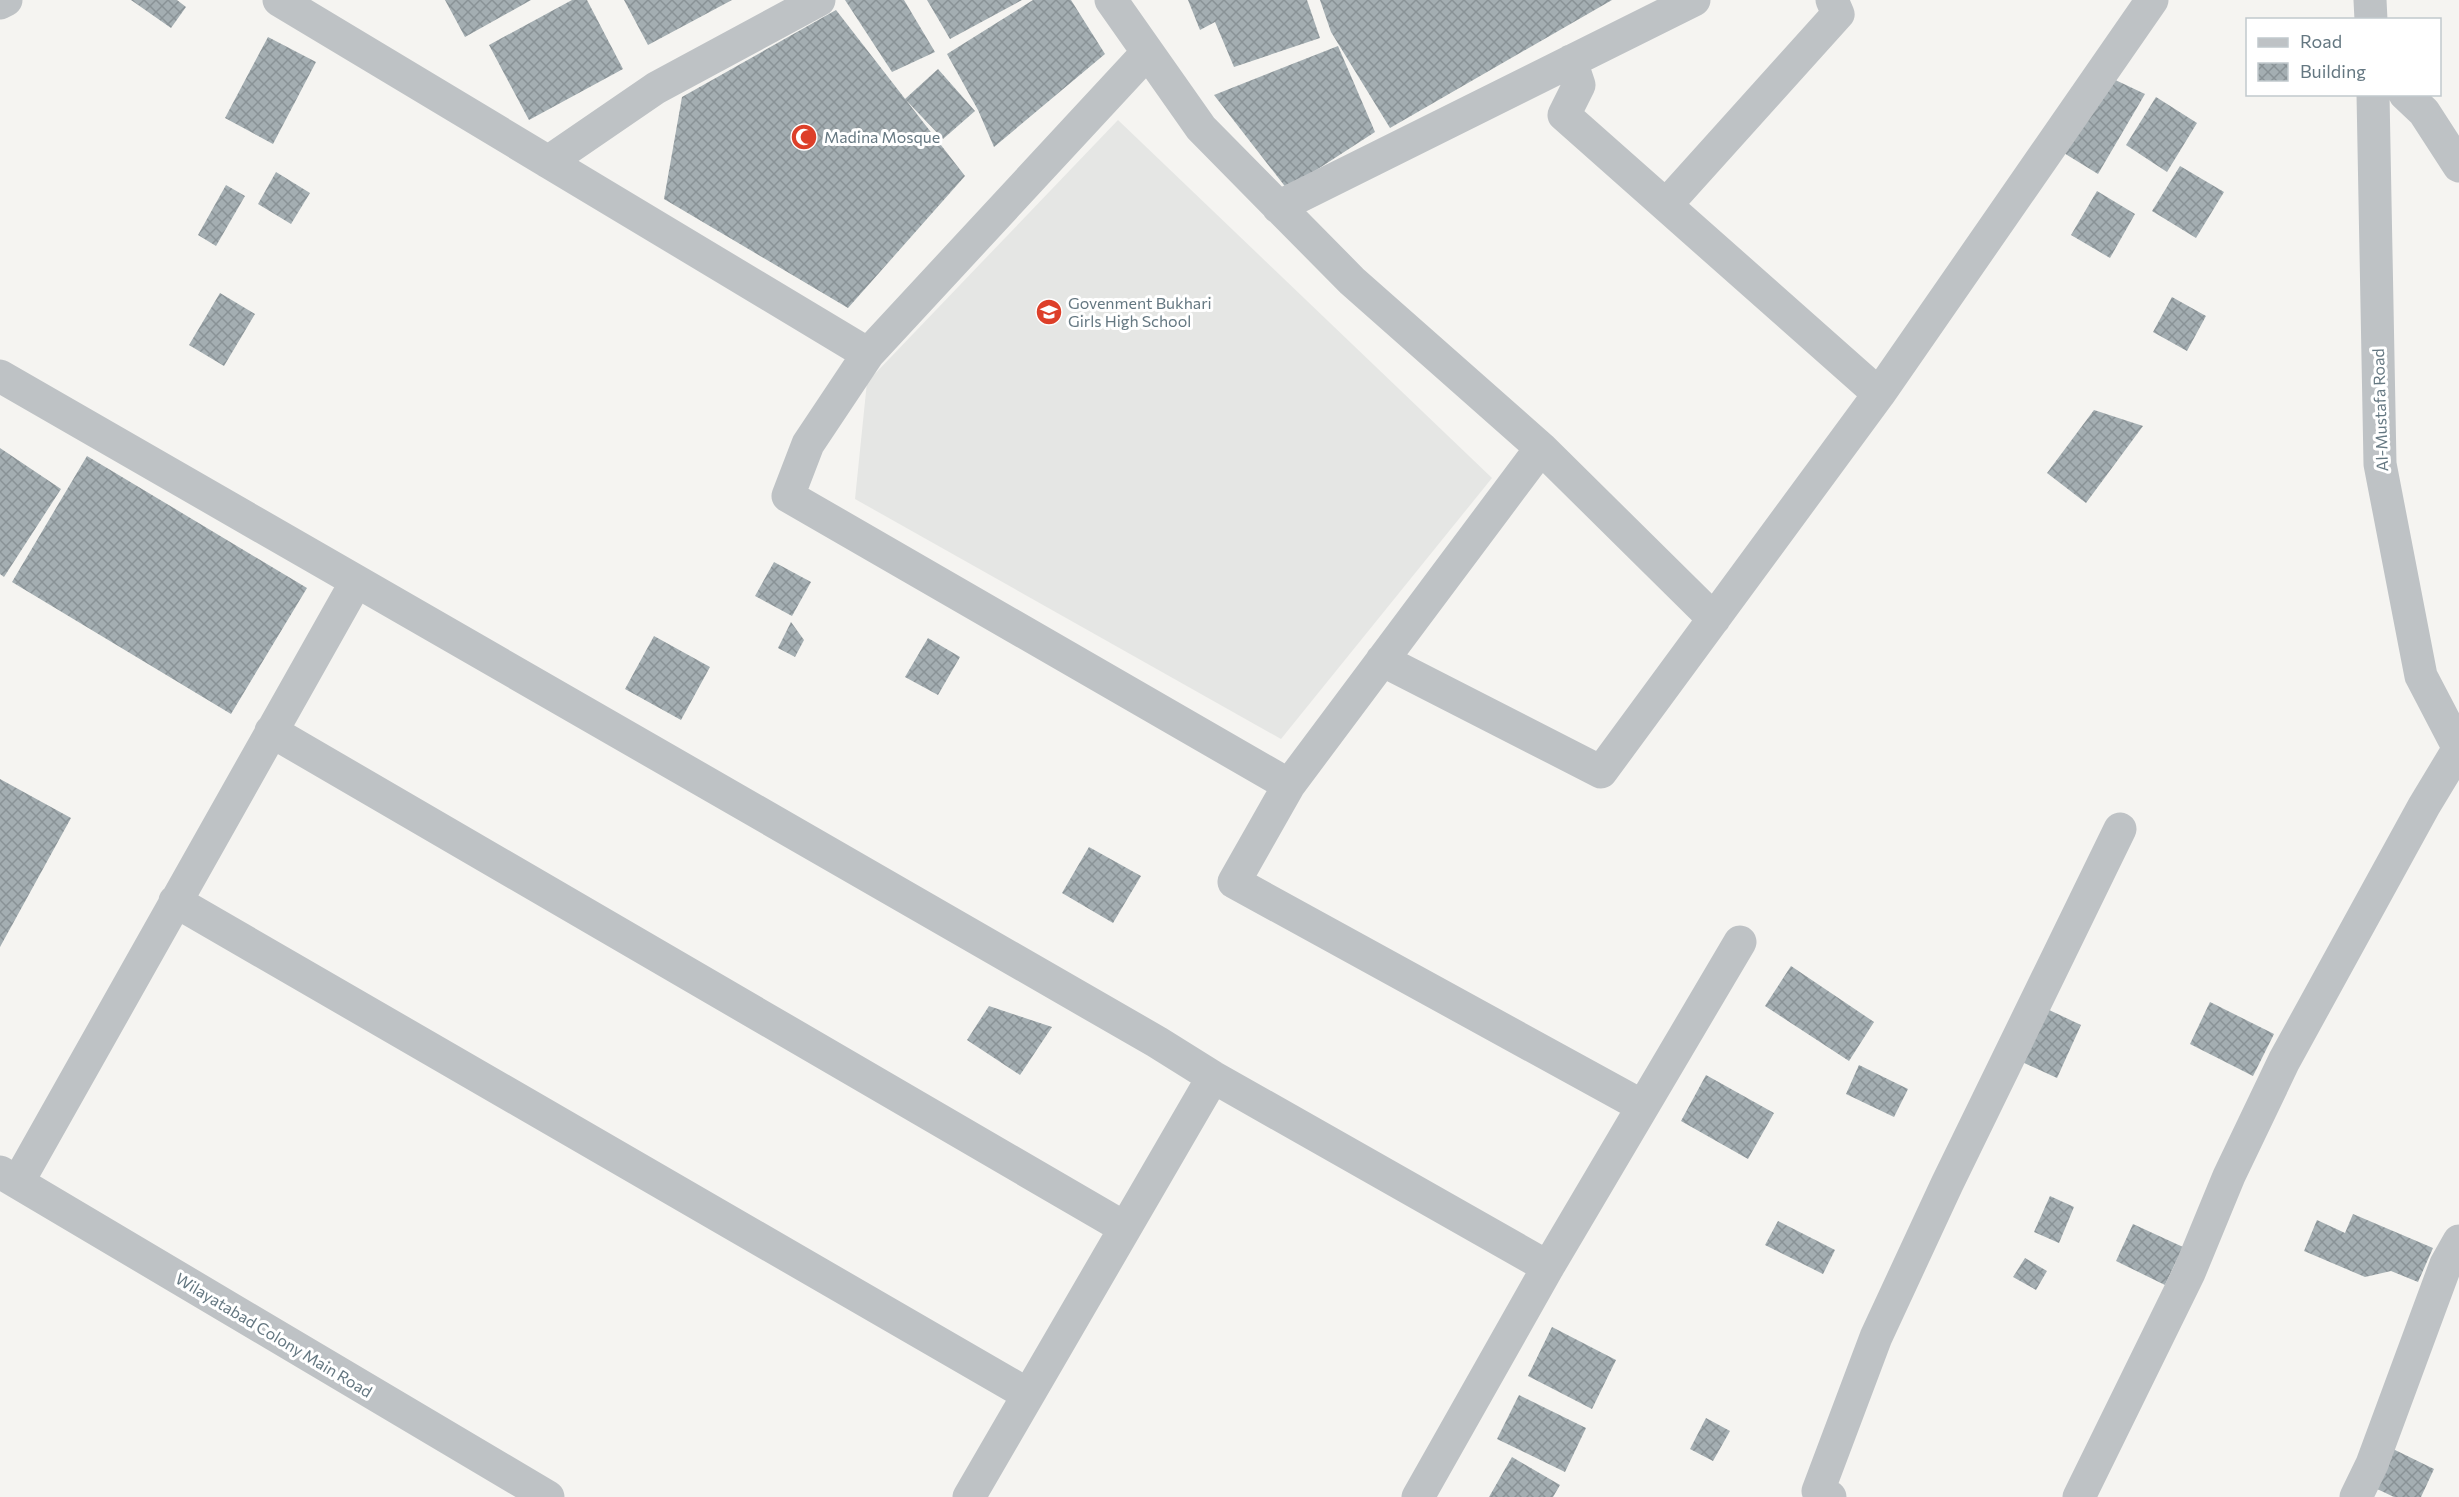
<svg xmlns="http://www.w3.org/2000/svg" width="2459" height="1497" font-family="Commissioner,sans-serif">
	<defs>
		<pattern id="building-cross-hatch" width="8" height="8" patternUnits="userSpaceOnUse" patternTransform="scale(1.5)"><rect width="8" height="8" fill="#a4aeb2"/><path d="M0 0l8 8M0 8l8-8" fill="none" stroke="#899296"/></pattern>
	</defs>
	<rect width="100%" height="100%" fill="#f5f4f1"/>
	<path fill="#e5e6e4" d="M 1118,120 L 1492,478 L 1281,739 L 855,499 L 867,382 Z"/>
	<path fill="url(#building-cross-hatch)" d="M 131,0 L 177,0 L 186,7 L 171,28 Z
		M 445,0 L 531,0 L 465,37 Z
		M 572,0 L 587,0 L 623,69 L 529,120 L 489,45 Z
		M 624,0 L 732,0 L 648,45 Z
		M 845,0 L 904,0 L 935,52 L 892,72 Z
		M 927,0 L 1022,0 L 950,39 Z
		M 1033,0 L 1071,0 L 1105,54 L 994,147 L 978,110 L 947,54 Z
		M 1188,0 L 1307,0 L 1320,38 L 1234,67 L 1215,22 L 1200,30 Z
		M 1320,0 L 1612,0 L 1390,128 L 1331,32 Z
		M 836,10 L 965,176 L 848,308 L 664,199 L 682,97 Z
		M 268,37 L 316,62 L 273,144 L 225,118 Z
		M 1338,46 L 1375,132 L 1287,189 L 1214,95 Z
		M 938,69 L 975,111 L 943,139 L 905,99 Z
		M 2109,77 L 2145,94 L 2098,174 L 2059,150 Z
		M 2156,97 L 2197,123 L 2167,172 L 2126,145 Z
		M 2180,166 L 2224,192 L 2196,238 L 2152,211 Z
		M 276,172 L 310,193 L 291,224 L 258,204 Z
		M 226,185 L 245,196 L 216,246 L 198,235 Z
		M 2097,191 L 2135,214 L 2110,258 L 2071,235 Z
		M 220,293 L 255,314 L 224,366 L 189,345 Z
		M 2172,297 L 2206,316 L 2187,351 L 2153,332 Z
		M 2094,410 L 2143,426 L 2086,503 L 2047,473 Z
		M 0,448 L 61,489 L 4,577 L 0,574 Z
		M 87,456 L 307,588 L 231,714 L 12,582 Z
		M 774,562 L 811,582 L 792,616 L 755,596 Z
		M 791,622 L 804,640 L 795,657 L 778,648 Z
		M 654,636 L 710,667 L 681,720 L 625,689 Z
		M 928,638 L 960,657 L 938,695 L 905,677 Z
		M 0,779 L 71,818 L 0,947 Z
		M 1089,847 L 1141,876 L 1113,923 L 1062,893 Z
		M 1791,966 L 1874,1022 L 1849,1061 L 1765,1006 Z
		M 2210,1002 L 2274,1034 L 2253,1076 L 2190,1044 Z
		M 989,1006 L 1052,1027 L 1020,1075 L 967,1040 Z
		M 2047,1009 L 2081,1025 L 2057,1078 L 2022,1062 Z
		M 1859,1065 L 1908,1089 L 1894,1117 L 1846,1094 Z
		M 1706,1075 L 1774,1113 L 1748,1159 L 1681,1121 Z
		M 2050,1196 L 2074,1207 L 2059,1243 L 2034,1232 Z
		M 2353,1214 L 2433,1248 L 2418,1282 L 2391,1271 L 2365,1277 L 2304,1251 L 2317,1220 L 2345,1233 Z
		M 1778,1221 L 1835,1250 L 1823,1274 L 1765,1245 Z
		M 2133,1224 L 2183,1247 L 2165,1285 L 2116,1261 Z
		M 2025,1258 L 2047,1271 L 2036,1290 L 2013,1277 Z
		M 1552,1327 L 1616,1360 L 1592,1409 L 1528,1376 Z
		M 1519,1395 L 1586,1428 L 1565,1472 L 1497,1439 Z
		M 1706,1418 L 1730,1431 L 1713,1461 L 1690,1449 Z
		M 2393,1449 L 2434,1469 L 2421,1497 L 2394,1497 L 2375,1488 Z
		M 1512,1457 L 1560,1485 L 1553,1497 L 1489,1497 Z"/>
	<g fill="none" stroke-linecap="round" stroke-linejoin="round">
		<path stroke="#bec2c5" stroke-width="33" d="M 279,0 L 868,354
			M 1111,0 L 1201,128 L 1352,281 L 1541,448 L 1714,619
			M 2370,0 L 2371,20
			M 0,3 L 6,0
			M 1147,53 L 868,354 L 808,444 L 788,496 L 1289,785
			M 1571,61 L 1579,85 L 1564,115 L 1879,394
			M 2373,94 L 2380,464 L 2421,676 L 2459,749
			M 2405,94 L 2424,112 L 2459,166
			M 548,162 L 656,88 L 819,0
			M 1666,205 L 1838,14 L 1832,0
			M 1278,207 L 1694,0
			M 0,376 L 1157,1042 L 1213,1077 L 1548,1267
			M 1541,448 L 1289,785 L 1234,882 L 1642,1106
			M 1382,660 L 1601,772 L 1879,394 L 2152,0
			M 271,731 L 1125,1228
			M 175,901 L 1027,1394
			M 0,1172 L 548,1497
			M 18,1182 L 356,582
			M 969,1497 L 1213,1077
			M 1418,1497 L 1548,1267 L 1740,942
			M 1830,1497 L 1818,1491 L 1876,1337 L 1947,1184 L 2120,829
			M 2079,1497 L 2189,1273 L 2229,1176 L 2284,1061 L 2424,806 L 2459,748
			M 2356,1497 L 2372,1464 L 2446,1264 L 2459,1241"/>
	</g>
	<defs>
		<symbol id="mosque-disc" viewBox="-11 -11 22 22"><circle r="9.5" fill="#dd3f29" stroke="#fff"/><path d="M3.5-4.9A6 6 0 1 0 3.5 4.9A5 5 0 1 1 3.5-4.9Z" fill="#fff"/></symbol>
		<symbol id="school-disc" viewBox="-11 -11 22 22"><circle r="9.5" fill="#dd3f29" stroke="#fff"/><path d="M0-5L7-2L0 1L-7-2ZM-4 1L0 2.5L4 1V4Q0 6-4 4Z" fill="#fff"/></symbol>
	</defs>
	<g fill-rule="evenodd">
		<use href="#mosque-disc" x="789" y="122" width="30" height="30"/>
		<use href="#school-disc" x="1034" y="297" width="30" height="30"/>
	</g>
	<g text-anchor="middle" stroke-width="6" stroke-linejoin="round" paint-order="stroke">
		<g font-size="16" fill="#647781" stroke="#fff" text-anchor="start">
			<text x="824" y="143">Madina Mosque</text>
			<text x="1068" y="309">Govenment Bukhari<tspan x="1068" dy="18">Girls High School</tspan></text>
		</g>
		<g font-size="16" fill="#647781" stroke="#fff">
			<text transform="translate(2380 410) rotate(-92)" y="6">Al-Mustafa Road</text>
			<text transform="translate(274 1335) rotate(31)" y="6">Wilayatabad Colony Main Road</text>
		</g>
	</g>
	<rect x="2246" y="18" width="195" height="78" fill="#ffffff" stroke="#c1c9cd" stroke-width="1.5"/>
	<rect x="2258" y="38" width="30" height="9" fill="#bec2c5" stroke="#c1c9cd" stroke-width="1.5"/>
	<text x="2300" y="48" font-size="18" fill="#647781">Road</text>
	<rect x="2258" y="63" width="30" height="18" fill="url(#building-cross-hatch)" stroke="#c1c9cd" stroke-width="1.5"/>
	<text x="2300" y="78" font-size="18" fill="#647781">Building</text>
</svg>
